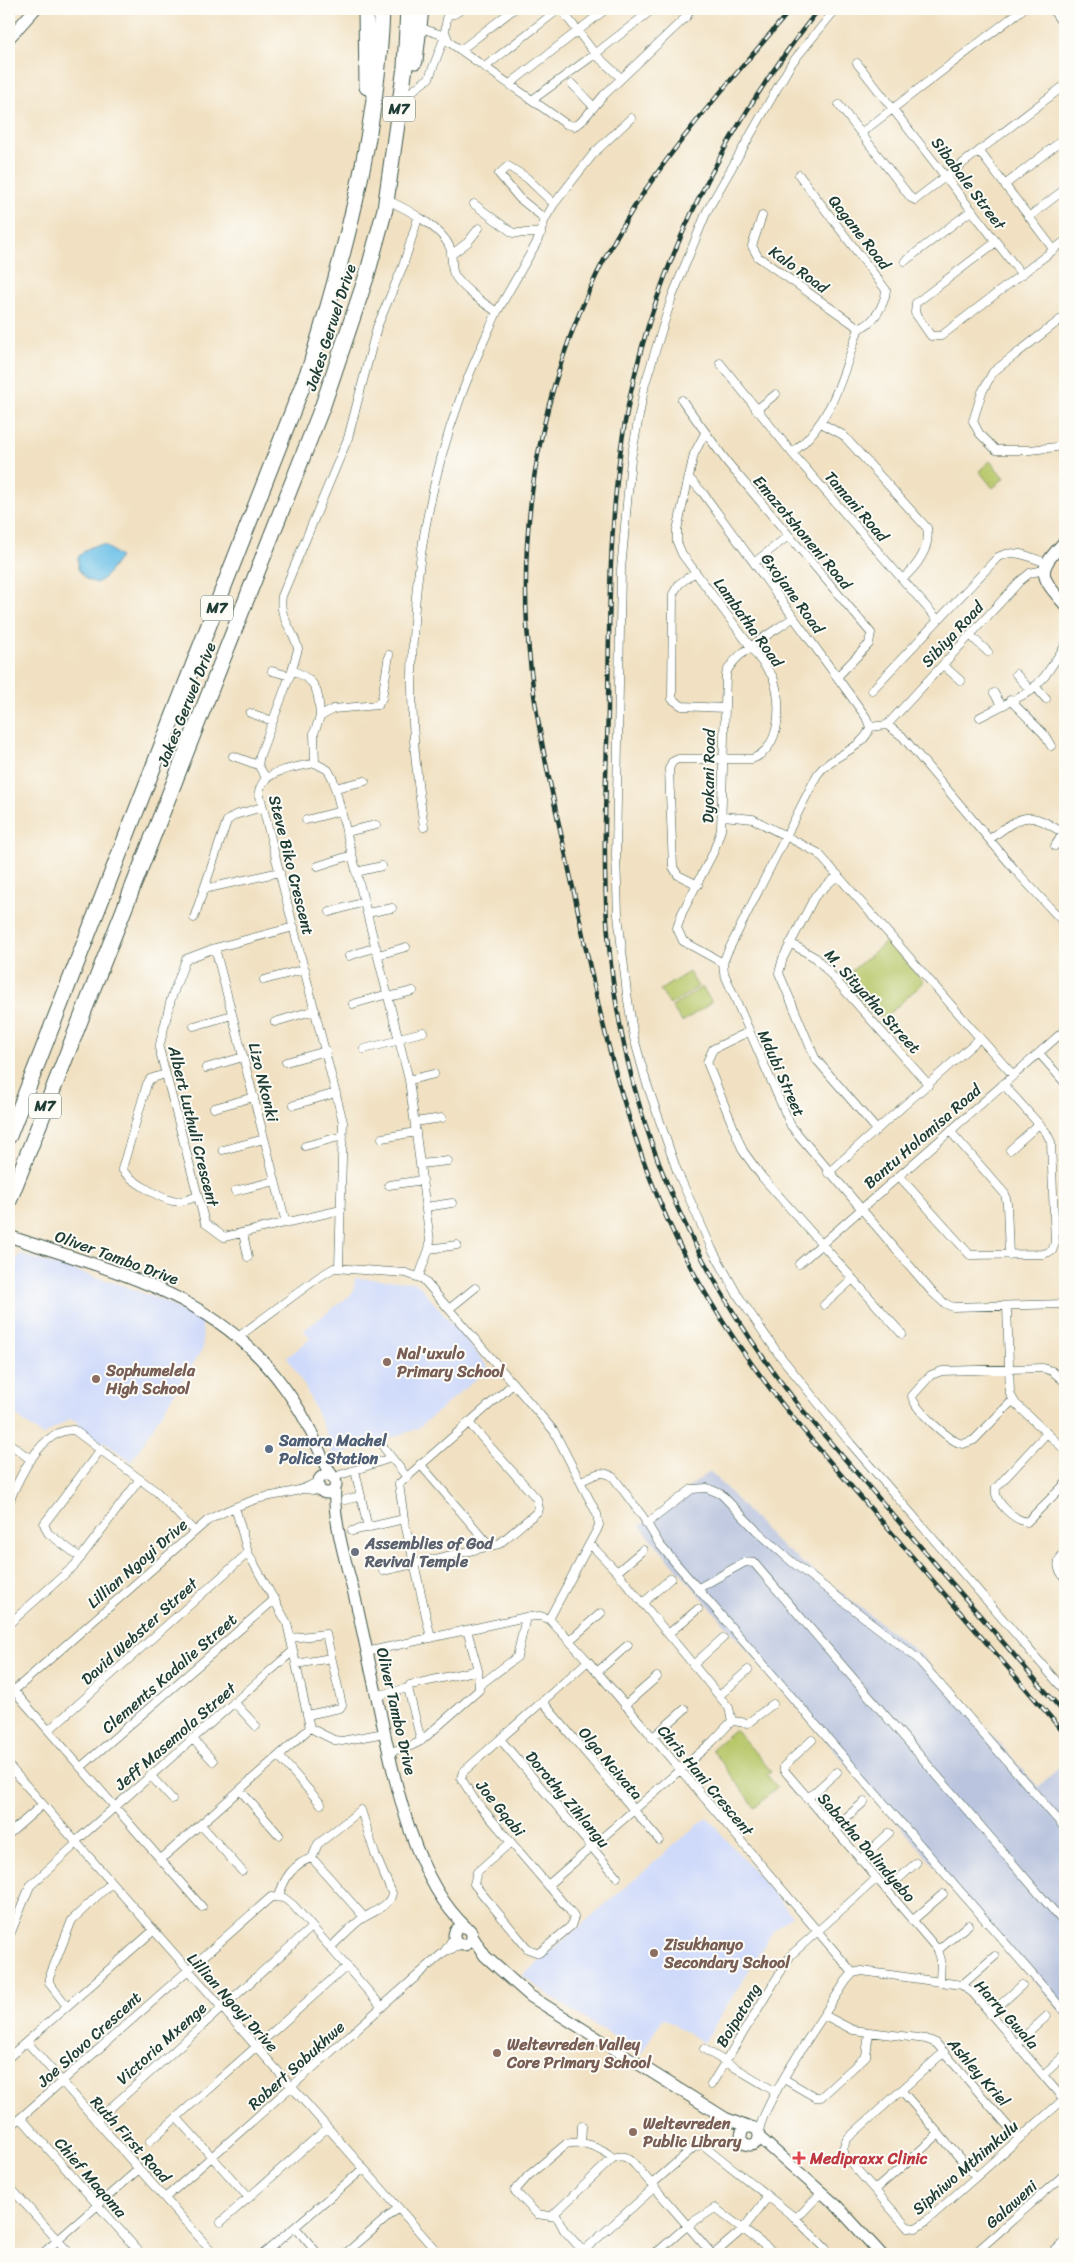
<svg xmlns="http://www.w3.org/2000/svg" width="1074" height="2263" font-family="Sriracha,sans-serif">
	<rect width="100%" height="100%" fill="#fdfcf7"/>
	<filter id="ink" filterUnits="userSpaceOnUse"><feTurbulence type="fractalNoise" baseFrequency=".02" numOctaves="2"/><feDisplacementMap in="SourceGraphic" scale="10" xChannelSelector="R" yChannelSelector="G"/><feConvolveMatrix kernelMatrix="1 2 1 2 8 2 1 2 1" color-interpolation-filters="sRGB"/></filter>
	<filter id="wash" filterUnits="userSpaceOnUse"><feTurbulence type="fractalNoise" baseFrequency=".0096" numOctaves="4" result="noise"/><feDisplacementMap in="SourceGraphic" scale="20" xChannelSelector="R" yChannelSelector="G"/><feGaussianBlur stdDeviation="1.12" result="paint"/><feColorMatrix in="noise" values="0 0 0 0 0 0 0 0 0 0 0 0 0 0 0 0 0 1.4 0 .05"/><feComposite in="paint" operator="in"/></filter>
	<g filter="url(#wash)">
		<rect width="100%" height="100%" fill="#f1e1c2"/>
		<path fill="#cfdafa" d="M 19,1254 L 119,1284 L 161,1300 L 202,1322 L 203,1348 L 131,1462 L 104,1441 L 102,1443 L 77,1426 L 78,1422 L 70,1419 L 42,1436 L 9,1410 L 9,1279 Z
			M 355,1278 L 414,1282 L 420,1286 L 489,1368 L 417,1429 L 333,1457 L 326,1434 L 305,1387 L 287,1357 L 310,1339 L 304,1330 L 353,1293 Z
			M 707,1817 L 792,1915 L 773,1931 L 704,2043 L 663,2018 L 641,2054 L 639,2052 L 640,2046 L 636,2044 L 631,2047 L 567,2008 L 522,1976 Z"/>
		<path fill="#bac4de" d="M 710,1471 L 775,1541 L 920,1654 L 1038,1787 L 1065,1762 L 1065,2016 L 640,1526 Z"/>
		<path fill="#b7c769" stroke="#6b824e" d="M 990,461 L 1004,478 L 993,488 L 979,471 Z
			M 887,941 L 924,982 L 882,1020 L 876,1013 L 873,1015 L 842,979 Z
			M 689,972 L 698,987 L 670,1005 L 660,990 Z
			M 702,987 L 712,1002 L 682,1022 L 672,1007 Z
			M 735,1729 L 771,1771 L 767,1775 L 777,1787 L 755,1808 L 712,1749 Z"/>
		<path fill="#6bc0e7" stroke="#457e8e" d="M 96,545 L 105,545 L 120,557 L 106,576 L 97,583 L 87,580 L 78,569 L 78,557 L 87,549 Z"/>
	</g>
	<g filter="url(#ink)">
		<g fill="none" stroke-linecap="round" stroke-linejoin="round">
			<defs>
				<path id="street" d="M 448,9 L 445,32 L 449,42 L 532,100 L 595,54 L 561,9
					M 836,9 L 791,64 L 707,211 L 672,297 L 645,384 L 631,459 L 621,570 L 616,855 L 618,915 L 627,994 L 634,1038 L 646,1081 L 677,1171 L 712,1249 L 737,1294 L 777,1352 L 851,1444 L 1065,1691
					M 1052,9 L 1065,27
					M 448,13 L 454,14 L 462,9
					M 462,49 L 514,9
					M 857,63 L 1022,275
					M 486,66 L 559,9
					M 621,78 L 595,54 L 653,9
					M 511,83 L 606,9
					M 572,84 L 594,107
					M 411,92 L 429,78 L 445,36 L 418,27
					M 532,100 L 566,124 L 574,126 L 581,122 L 604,95 L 687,16 L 689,12 L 686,9
					M 839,105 L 911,198 L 915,200 L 1065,85
					M 861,133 L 1023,9
					M 980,152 L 1054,250
					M 799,175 L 886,290 C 885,304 873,325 859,328
					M 1006,184 L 1065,138
					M 387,200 C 405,208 443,228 450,248 C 453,256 451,264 453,271 C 456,284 486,305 497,312 L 537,242 L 545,219 L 554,204 L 594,153 L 631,118
					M 474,204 L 513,233 L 541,233
					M 762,216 L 752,246 L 758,257 L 859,328
					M 1030,216 L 1065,189
					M 545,219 L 519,198 L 499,174 L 508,166 L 527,178 L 554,204
					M 996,242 L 916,303 L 915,313 L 931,336 L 941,336 L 1065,241
					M 451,255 L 468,242 L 479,228
					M 905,261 L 972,210
					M 1065,316 L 993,372 L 982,392 L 973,421 L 979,433 L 996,450 L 1030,450 L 1065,446
					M 720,363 L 792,453 L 938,620
					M 682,400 L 727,462 L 871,633 L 869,644 L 837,677
					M 756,410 L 776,394
					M 821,423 L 843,435 L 927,528 C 931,547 917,567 902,579
					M 792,453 C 834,420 842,375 859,328
					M 689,478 L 703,493 L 866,717 L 870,727
					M 755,562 L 788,536
					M 695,572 L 679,584 L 673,594 L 672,699 L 682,706 L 724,708
					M 970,635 L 988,652
					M 943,665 L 961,681
					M 292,670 L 298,649 C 294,629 278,619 282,596 L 348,438 L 377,327 L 403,266 L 418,218
					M 272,671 L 290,676
					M 1016,674 L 1031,691
					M 1035,686 L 1046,699
					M 872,690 L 998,557 C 1014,548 1030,557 1046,563
					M 994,693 L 1001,705
					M 1010,700 L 1044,734 L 1051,746
					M 250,713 L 273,721
					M 980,717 L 1031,691 L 1045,676 L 1065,646
					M 887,725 L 1020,581 L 1030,573 L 1044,570
					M 870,727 C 864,750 830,755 817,775 L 727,953 L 723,963 L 724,973 L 791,1126 L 932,1292 L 944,1303 L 953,1307 L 1065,1304
					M 870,727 L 887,725 L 902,736 L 1016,871 L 1065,924
					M 233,756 L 258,765
					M 315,763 L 314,733 L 320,717 L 333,709 L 378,705 L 382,698 L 389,655
					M 266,778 L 258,765 L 260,755 L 292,670 C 319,682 318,690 320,717
					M 335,788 L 365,781
					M 723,816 L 753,819 L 818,853 L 980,1038 L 828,1173
					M 306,820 L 341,811
					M 424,827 C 401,685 410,536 460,399 C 470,370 484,341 497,312
					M 346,832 L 376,825
					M 990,839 C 1023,814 1028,810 1063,833
					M 1055,846 L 1065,830
					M 318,866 L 352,855
					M 356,872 L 382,866
					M 838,875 L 815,896 L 783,958 L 779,973 L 815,1058 L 877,1130
					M 698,885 L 678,875 L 673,867 L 669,769 L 672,762 L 678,759 L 752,759 C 782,748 782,703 773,677 L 682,554 L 677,542 L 677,530 L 694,454 L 705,433
					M 204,889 L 280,872
					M 330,912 L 364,902
					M 367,913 L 392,908
					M 194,918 L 227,821 L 235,815 L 262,807
					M 294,927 L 215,948 L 186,959 L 171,999 L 159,1048 L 205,1223 L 224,1237 L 341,1210
					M 790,943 L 816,958 L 929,1085
					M 215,948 L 286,1223
					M 378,955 L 406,947
					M 349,956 L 376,947
					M 723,963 L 683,941 L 677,928 L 682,913 L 713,853 L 721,830 L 726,675 C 730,655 777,630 794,617
					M 264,980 L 305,969
					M 388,997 L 413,991
					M 353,1004 L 388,994
					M 275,1022 L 315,1010
					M 194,1026 L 232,1015
					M 748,1032 L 713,1049 L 707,1062 L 743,1151 L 762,1177 L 902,1334
					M 399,1038 L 423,1032
					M 980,1038 L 1013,1075
					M 364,1049 L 400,1040
					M 1039,1053 L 1065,1083
					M 286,1062 L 326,1051
					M 206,1068 L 243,1057
					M 165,1074 L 150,1079 L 147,1084 L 122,1169 C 128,1179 161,1199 173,1201 C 180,1203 189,1199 196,1197
					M 409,1080 L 434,1074
					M 294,1105 L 336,1093
					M 214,1108 L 254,1097
					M 415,1122 L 442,1118
					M 950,1131 L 1005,1194 L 1007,1204 L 1009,1255
					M 382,1138 L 416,1132
					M 305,1146 L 343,1136
					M 223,1150 L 264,1139
					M 1010,1150 L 1039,1124
					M 420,1164 L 448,1161
					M 899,1176 L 970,1255 L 1043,1254 L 1052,1251 L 1055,1243 L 1051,1142 L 1046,1132 L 1003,1084
					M 389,1185 L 423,1180
					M 235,1191 L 275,1181
					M 426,1207 L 452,1203
					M 243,1233 L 248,1257
					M 429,1249 L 457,1245
					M 799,1264 L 1065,1030
					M 339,1268 L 343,1122 L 259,792 C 263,769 296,768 315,763 L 328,770 L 333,779 L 409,1080 L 430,1241 L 429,1249 L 419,1276
					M 824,1305 L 853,1279
					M 1007,1306 L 1010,1394 L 1016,1404 L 1065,1450
					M 449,1309 L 475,1288
					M 238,1337 L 319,1277 L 334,1268 L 406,1273 L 423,1279 L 554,1431 L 597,1514 L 599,1525 L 597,1530 L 549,1619
					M 1013,1400 L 974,1440 L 963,1444 C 951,1443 913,1408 912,1396 L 931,1375 L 942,1371 L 1043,1368 L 1052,1371 L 1065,1382
					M 1047,1433 L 996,1488 C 993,1501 1014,1520 1027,1522 L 1065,1484
					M 9,1443 L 31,1460
					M 384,1448 L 406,1476
					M 420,1464 L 491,1547
					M 355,1470 L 368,1528
					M 340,1475 L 391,1458
					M 581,1481 C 593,1476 603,1468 614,1478 L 643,1517 L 660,1545 L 1065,2012
					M 305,1489 L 321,1491
					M 345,1500 L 361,1496
					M 9,1502 C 19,1477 42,1428 74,1430 L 157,1492 L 194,1531
					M 235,1507 L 248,1553 L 287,1623 L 310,1728
					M 646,1524 L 692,1489 L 707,1488 L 721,1494 L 756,1530 L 792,1562 L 917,1658 L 1065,1828
					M 352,1531 L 404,1519
					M 590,1544 L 617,1572 L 729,1708 L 732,1721
					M 1065,1552 C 1056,1561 1056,1568 1065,1578
					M 81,1558 L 48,1533 L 44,1524 L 101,1449
					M 383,1571 L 499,1544 L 537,1512 L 539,1509 L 537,1499 L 468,1422
					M 617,1572 L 643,1550
					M 697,1589 L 745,1562 L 754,1563 L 1065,1924
					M 643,1603 L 671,1578
					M 9,1624 L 75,1565 L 140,1479
					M 668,1634 L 698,1609
					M 291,1638 L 326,1634 L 342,1705 L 340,1708 L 307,1715
					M 431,1638 L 404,1519 L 399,1484 L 513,1384
					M 570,1640 L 601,1613
					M 366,1652 L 526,1617 L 540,1616 L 549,1619 L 588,1661 L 853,1973
					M 296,1664 L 331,1658
					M 693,1665 L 723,1638
					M 597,1672 L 628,1645
					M 9,1685 L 202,1907
					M 480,1685 L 517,1657 L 526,1617
					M 9,1695 L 207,1521 C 223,1511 239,1505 257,1499 C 277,1494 301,1493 318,1481
					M 376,1696 L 408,1688
					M 719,1696 L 748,1670
					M 234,1702 L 256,1726
					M 543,1702 L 659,1840
					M 625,1705 L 657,1677
					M 732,1721 L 748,1723 L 773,1704
					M 310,1728 L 334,1740 L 342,1741 L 384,1733
					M 49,1730 L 248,1553
					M 192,1738 L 213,1761
					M 652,1738 L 685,1709
					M 500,1739 L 617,1877
					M 812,1740 L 784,1766 L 784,1770 L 938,1950 L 941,1960 L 940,1981
					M 421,1741 L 408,1688 L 410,1685 L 478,1670
					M 389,1752 L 411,1746 L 421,1741 L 479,1690 L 478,1670 L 467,1630
					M 279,1756 L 321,1804
					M 9,1766 L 439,2254
					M 81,1767 L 275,1599
					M 150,1775 L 172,1799
					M 240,1790 L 279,1835
					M 807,1799 L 837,1772
					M 201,1825 L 242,1871
					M 833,1829 L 864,1802
					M 9,1834 L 42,1805
					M 75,1842 L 293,1651
					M 511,1842 L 477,1872 L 474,1884 L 528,1949 L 539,1953 L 571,1926 L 574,1917 L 570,1911 L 474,1799 L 461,1778 L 463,1772 L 588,1661
					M 312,1858 L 318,1844 L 361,1810 L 375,1854 L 392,1893 C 391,1905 373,1912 363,1918 C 352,1925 341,1938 331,1947
					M 312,1858 L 364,1917
					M 160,1860 L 310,1728
					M 860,1860 L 889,1833
					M 548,1885 L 712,1742 L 732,1721
					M 886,1890 L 916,1863
					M 279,1897 C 283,1879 294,1863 312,1858
					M 912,1921 L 943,1894
					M 9,1937 L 30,1886 L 76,1844
					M 938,1950 L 968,1925
					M 446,1951 L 463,1945
					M 853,1973 L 862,1971 L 962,1985 L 973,1993 L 1065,2101
					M 962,1985 L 995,1956
					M 67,2006 L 49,1983 L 49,1978 L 72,1920 L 111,1883
					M 990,2014 L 1022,1985
					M 824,2015 L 853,2030 L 926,2039 L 936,2043 L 1019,2139
					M 27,2042 L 214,2254
					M 1016,2044 L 1047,2016
					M 704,2049 L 776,2092
					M 944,2052 L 847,2139 L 843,2148 L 845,2156 L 907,2227 L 916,2228 L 925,2222 L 1064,2099
					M 9,2057 L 153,1931
					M 1043,2075 L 1065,2055
					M 784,2079 L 815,2097 L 821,2097 L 866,2056 L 869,2032
					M 711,2085 L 791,1955 L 876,1879
					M 902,2091 L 976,2177
					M 21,2118 L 141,2254
					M 177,2118 L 249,2198
					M 96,2121 L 312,1927
					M 9,2128 L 271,1897 L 284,1898 L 293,1905 L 382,2007
					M 759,2134 C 758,2109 829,2008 846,1981 L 853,1973
					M 150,2141 L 347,1966
					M 581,2144 L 582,2126
					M 652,2184 L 693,2148 L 702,2144 L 794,2217 L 802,2213 L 822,2192
					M 9,2186 L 70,2254
					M 875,2190 L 939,2134
					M 515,2191 L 528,2176 L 566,2144 C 583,2140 601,2147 613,2158
					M 515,2191 L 537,2214 L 556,2217
					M 165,2198 L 444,1952 L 454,1937
					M 794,2217 L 826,2249 L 821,2254
					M 221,2222 L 327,2128
					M 295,2227 L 318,2254
					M 583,2251 L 564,2230 L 555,2213 L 613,2158 C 624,2154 629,2158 636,2166 L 712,2254
					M 42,2254 L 139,2169
					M 263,2254 L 363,2169
					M 345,2254 L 398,2208
					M 580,2254 L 655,2187
					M 655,2254 L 688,2225 L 715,2208 L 776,2254
					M 714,2254 L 743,2229 L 767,2198
					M 974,2254 L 1065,2174
					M 1051,2254 L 1065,2242"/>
				<path id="secondary" d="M 9,38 L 35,9
					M 1065,541 C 1037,571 1038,574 1065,605
					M 9,1236 C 112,1272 216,1292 284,1387 C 295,1402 305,1418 313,1436 C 319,1450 324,1464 333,1477
					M318 1484a9 9 0 1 1 18 0a9 9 0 1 1-18 0Z
					M 335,1487 C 332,1521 349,1572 357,1606 C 364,1638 371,1670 378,1702 C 393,1772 412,1879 467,1928
					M454 1936a9 9 0 1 1 18 0a9 9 0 1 1-18 0Z
					M 472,1936 L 485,1956 L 530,1996 L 725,2118 L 748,2127
					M741 2136a9 9 0 1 1 18 0a9 9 0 1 1-18 0Z
					M 759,2137 L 836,2205 L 881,2254"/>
				<path id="highway" d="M 366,9 L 367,87
					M 415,61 L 421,9
					M 9,1136 L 311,364 C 346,249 378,129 382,9
					M 9,1201 L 323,405 L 367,275 L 385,209 L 405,67 L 408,9"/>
			</defs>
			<use href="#street" stroke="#3e5649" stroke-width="9"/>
			<use href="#secondary" stroke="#3e5649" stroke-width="13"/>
			<use href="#highway" stroke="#3e5649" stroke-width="17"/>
			<use href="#street" stroke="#fff" stroke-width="8"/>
			<use href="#secondary" stroke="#fff" stroke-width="11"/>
			<use href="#highway" stroke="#fff" stroke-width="15"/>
			<defs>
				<path id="rail" d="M 791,9 C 737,74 678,137 633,209 C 547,346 512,511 531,671 C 540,749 560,826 576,902 C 605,1041 635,1178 710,1301 C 759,1383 823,1454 885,1525 C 945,1595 1005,1664 1065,1734
					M 819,9 C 718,136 644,285 621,447 C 609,534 609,622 608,709 C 606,784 602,860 608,934 C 622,1114 689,1265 799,1406 L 1065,1714"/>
			</defs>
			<use href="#rail" stroke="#1f3d34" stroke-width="4.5"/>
			<use href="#rail" stroke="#fdfcf7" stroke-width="2.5" stroke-dasharray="8" stroke-linecap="butt"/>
		</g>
	</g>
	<g fill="#8d6e63" stroke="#fdfcf7" stroke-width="2">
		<circle cx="387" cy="1362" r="5"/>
		<circle cx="96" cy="1379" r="5"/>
		<circle cx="654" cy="1953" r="5"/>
		<circle cx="497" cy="2053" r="5"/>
		<circle cx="633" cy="2132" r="5"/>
	</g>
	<circle fill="#5c6f8a" stroke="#fdfcf7" stroke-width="2" cx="269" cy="1449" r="5"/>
	<circle fill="#6b7280" stroke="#fdfcf7" stroke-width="2" cx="355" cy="1552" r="5"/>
	<path fill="#e0444e" stroke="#fdfcf7" stroke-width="2" d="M796.5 2150.5h5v5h5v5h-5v5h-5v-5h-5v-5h5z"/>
	<g text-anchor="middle" stroke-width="4" stroke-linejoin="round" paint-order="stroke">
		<g fill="#fdfcf7" stroke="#62766e" stroke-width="1">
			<rect x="383" y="96.5" width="32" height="25" rx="4"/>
			<rect x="201" y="595.5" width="32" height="25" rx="4"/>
			<rect x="29" y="1093.5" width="32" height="25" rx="4"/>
		</g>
		<g font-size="15" font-weight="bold" fill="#1f3d34">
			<text x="399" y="114">M7</text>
			<text x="217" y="613">M7</text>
			<text x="45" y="1111">M7</text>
		</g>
		<g font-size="16" fill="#1f3d34" stroke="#fdfcf7">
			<text transform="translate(969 183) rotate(53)" y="6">Sibabale Street</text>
			<text transform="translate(860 232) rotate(52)" y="6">Qagane Road</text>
			<text transform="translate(799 269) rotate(36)" y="6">Kalo Road</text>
			<text transform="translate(330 327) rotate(-72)" y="6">Jakes Gerwel Drive</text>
			<text transform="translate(857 506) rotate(49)" y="6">Tamani Road</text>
			<text transform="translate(803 532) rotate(50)" y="6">Emazotshoneni Road</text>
			<text transform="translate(793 593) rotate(54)" y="6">Gxojane Road</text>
			<text transform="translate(749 622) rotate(54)" y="6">Lambatha Road</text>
			<text transform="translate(952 634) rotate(-47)" y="6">Sibiya Road</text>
			<text transform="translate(186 704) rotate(-68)" y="6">Jakes Gerwel Drive</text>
			<text transform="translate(708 776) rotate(-89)" y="6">Dyokani Road</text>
			<text transform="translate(292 865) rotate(76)" y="6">Steve Biko Crescent</text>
			<text transform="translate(873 1001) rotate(48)" y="6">M. Sityatha Street</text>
			<text transform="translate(782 1073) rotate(66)" y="6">Mdubi Street</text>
			<text transform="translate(264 1082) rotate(76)" y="6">Lizo Nkonki</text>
			<text transform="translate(194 1126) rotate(76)" y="6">Albert Luthuli Crescent</text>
			<text transform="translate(922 1136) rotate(-41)" y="6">Bantu Holomisa Road</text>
			<text transform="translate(117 1257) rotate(20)" y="6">Oliver Tambo Drive</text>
			<text transform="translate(137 1563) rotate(-41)" y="6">Lillian Ngoyi Drive</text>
			<text transform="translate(139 1631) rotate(-42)" y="6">David Webster Street</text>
			<text transform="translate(169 1673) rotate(-41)" y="6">Clements Kadalie Street</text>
			<text transform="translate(397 1711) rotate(77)" y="6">Oliver Tambo Drive</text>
			<text transform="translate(175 1736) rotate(-41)" y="6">Jeff Masemola Street</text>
			<text transform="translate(611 1763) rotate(50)" y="6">Olga Ncivata</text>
			<text transform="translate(706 1780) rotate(50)" y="6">Chris Hani Crescent</text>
			<text transform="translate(568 1799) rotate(50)" y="6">Dorothy Zihlangu</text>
			<text transform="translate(501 1808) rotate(51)" y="6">Joe Gqabi</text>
			<text transform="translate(867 1847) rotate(49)" y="6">Sabatha Dalindyebo</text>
			<text transform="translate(233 2002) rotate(48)" y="6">Lillian Ngoyi Drive</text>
			<text transform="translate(1007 2014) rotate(48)" y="6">Harry Gwala</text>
			<text transform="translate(738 2015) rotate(-59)" y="6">Boipatong</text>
			<text transform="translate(89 2039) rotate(-42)" y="6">Joe Slovo Crescent</text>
			<text transform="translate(161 2043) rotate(-42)" y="6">Victoria Mxenge</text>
			<text transform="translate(296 2065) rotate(-42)" y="6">Robert Sobukhwe</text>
			<text transform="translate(979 2072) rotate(49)" y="6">Ashley Kriel</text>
			<text transform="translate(131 2139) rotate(48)" y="6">Ruth First Road</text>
			<text transform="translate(965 2167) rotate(-41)" y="6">Siphiwo Mthimkulu</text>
			<text transform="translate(91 2177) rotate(49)" y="6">Chief Maqoma</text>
			<text transform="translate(1011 2204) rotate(-42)" y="6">Galaweni</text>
		</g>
		<g font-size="16" font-weight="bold" fill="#785e54" stroke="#fdfcf7" text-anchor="start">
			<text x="397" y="1359">Nal'uxulo<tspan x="397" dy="18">Primary School</tspan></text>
			<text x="106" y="1376">Sophumelela<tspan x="106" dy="18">High School</tspan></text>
			<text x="664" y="1950">Zisukhanyo<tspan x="664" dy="18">Secondary School</tspan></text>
			<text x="507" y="2050">Weltevreden Valley<tspan x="507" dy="18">Core Primary School</tspan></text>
			<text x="643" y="2129">Weltevreden<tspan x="643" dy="18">Public Library</tspan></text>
		</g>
		<g font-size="16" font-weight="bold" fill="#4e5e75" stroke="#fdfcf7" text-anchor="start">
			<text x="279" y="1446">Samora Machel<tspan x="279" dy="18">Police Station</tspan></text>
		</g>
		<g font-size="16" font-weight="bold" fill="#5b616d" stroke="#fdfcf7" text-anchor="start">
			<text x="365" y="1549">Assemblies of God<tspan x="365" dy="18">Revival Temple</tspan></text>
		</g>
		<g font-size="16" font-weight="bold" fill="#be3a42" stroke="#fdfcf7" text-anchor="start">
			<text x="810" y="2164">Medipraxx Clinic</text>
		</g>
	</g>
	<rect width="1074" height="2263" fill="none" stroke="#fdfcf7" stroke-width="30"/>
</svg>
